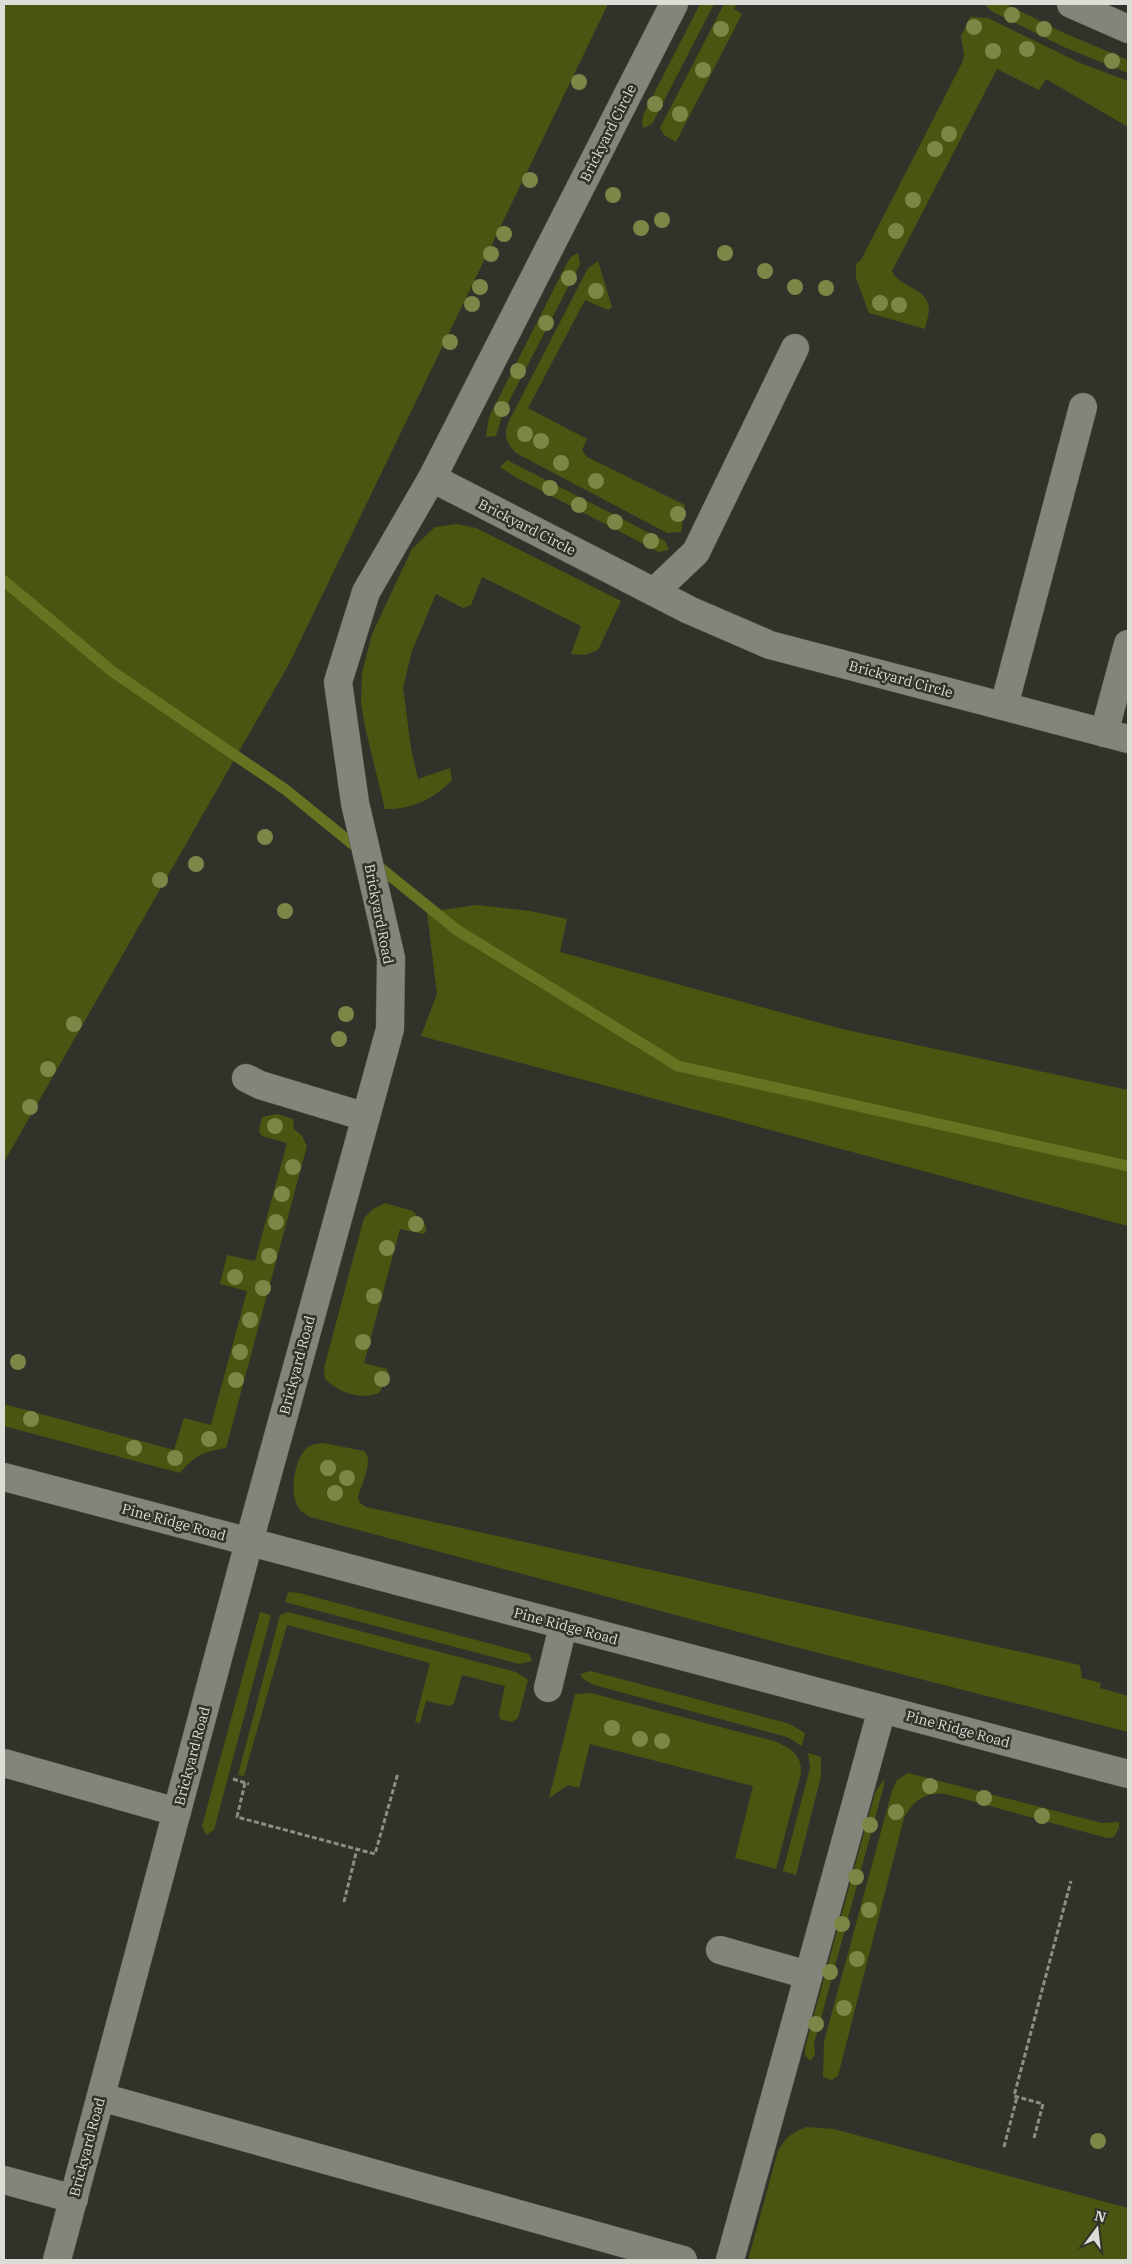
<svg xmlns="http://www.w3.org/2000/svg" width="1132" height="2264" font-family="'IBM Plex Serif',serif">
	<rect width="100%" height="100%" fill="#31332a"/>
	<path fill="#4b5511" d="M 4,4 L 608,4 L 289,664 L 4,1162 Z
		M 700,4 L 714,4 L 652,124 L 643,128 L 642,122 L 644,113 Z
		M 724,4 L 737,4 L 734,9 L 742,14 L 676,142 L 664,135 L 660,128 Z
		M 984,4 L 1006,4 L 1064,33 L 1128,60 L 1128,73 L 1064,47 L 993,12 Z
		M 970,17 L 988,18 L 1080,63 L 1128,81 L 1128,127 L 1046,79 L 1039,90 L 997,69 L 892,271 C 899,288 928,287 929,309 C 929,315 926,323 925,329 L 869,313 L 856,278 L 856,264 L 861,260 L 963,61 L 964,54 L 961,36 Z
		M 578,253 L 580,264 L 503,413 L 496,436 L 486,437 L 489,417 L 567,263 L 571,257 Z
		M 598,261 L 612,307 L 608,310 L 585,300 L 528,408 L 587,439 L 582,450 L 587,457 L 685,505 L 681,532 L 667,533 L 516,453 C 506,443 504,435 508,423 L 588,268 Z
		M 507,460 L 665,541 L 669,550 L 659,552 L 515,477 L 500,467 Z
		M 457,524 L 476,528 L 621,601 L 598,650 L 585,655 L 571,654 L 581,626 L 482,577 L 471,605 L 463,608 L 436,594 L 412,651 L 403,688 L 411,748 L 418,779 L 450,768 L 452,780 C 435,798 412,810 385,809 L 365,727 L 361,703 L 362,673 L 372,634 L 412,549 L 435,527 Z
		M 477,905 L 530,911 L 567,919 L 560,952 L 842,1029 L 1128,1090 L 1128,1226 L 421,1036 L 437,994 L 427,912 Z
		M 277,1114 L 293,1119 L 294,1129 L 302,1136 L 307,1146 L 226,1448 C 203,1452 195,1455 180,1473 L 4,1426 L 4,1404 L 174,1450 L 184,1418 L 211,1425 L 247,1291 L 220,1284 L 227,1255 L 255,1261 L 287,1143 L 262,1136 L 259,1131 L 262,1117 Z
		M 385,1203 L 413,1211 L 426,1226 L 426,1232 L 423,1234 L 400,1229 L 364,1363 L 387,1369 L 389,1375 L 379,1393 C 359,1400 340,1393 325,1379 L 324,1368 L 364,1218 L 373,1209 Z
		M 323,1443 L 364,1451 C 375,1460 360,1486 358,1498 L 360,1503 L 366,1507 L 1080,1665 L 1082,1678 L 1101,1683 L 1100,1688 L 1128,1696 L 1128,1732 L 776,1642 L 310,1517 C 307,1515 303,1513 300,1510 C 288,1496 294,1458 308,1447 C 312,1444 318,1444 323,1443 Z
		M 288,1592 L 299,1593 L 529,1654 L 532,1661 L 519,1664 L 285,1602 Z
		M 260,1612 L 271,1615 L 214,1830 L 206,1835 L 202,1826 Z
		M 288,1612 L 516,1672 L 528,1680 L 518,1718 L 512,1722 L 500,1719 L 499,1714 L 505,1686 L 462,1675 L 454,1703 L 450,1706 L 426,1701 L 420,1723 L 415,1722 L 430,1663 L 287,1625 L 244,1776 L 238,1775 L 280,1615 Z
		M 591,1671 L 790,1724 L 805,1733 L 802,1746 L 787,1737 L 594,1685 L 583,1679 L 580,1674 Z
		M 591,1693 L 774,1741 C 790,1748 802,1754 801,1773 L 776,1869 L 735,1858 L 753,1786 L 590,1744 L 579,1788 L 568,1785 L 549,1798 L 575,1694 Z
		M 808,1753 L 821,1757 L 821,1776 L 796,1875 L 783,1871 L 810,1768 Z
		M 908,1773 L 1102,1823 L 1119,1822 L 1119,1828 L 1114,1837 L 1107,1838 L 946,1794 C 926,1791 913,1800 904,1818 L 838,2076 L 832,2080 L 823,2077 L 824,2042 L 892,1791 L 897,1780 Z
		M 884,1779 L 884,1785 L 814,2044 L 815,2055 L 810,2061 L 805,2055 L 805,2048 L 875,1793 Z
		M 807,2127 L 834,2129 L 1128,2208 L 1128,2260 L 748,2260 L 778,2151 C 786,2137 792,2132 807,2127 Z"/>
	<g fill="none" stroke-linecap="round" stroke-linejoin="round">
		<path stroke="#677321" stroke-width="11" d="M 4,581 L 113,672 L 286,790 L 361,851
			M 373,862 L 457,930 L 678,1066 L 1128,1166"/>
		<defs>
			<path id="minor" d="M 1071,4 L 1128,29
				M 432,478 L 689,610 L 770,645 L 1128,739
				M 654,592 L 696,552 L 795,348
				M 1004,706 L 1083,407
				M 1104,733 L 1128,644
				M 246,1078 L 260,1085 L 366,1117
				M 4,1477 L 1128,1774
				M 548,1688 L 563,1626
				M 4,1763 L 177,1812
				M 720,1950 L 808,1975
				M 101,2097 L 683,2260
				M 4,2180 L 74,2199
				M 57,2260 L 249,1542 L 390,1029 L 391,958 L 355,803 L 338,682 L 366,592 L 432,478 L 674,4
				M 730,2260 L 882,1709"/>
		</defs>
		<use href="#minor" stroke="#505149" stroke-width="29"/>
		<path stroke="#8c8e86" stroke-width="3" stroke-dasharray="5 2.5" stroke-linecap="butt" d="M 233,1779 L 249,1784
			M 245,1783 L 237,1817 L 375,1854 L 398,1773
			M 344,1902 L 357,1849
			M 1034,2138 L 1043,2104 L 1014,2096 L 1071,1881
			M 1004,2147 L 1017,2097"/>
		<use href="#minor" stroke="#82857a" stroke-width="28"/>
	</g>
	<g fill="#7c8747">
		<circle cx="1012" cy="15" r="8"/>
		<circle cx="974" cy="27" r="8"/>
		<circle cx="721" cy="29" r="8"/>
		<circle cx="1044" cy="29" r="8"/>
		<circle cx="1027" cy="49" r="8"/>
		<circle cx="993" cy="51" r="8"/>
		<circle cx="1112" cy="61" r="8"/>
		<circle cx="703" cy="70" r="8"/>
		<circle cx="579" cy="82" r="8"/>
		<circle cx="655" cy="104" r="8"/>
		<circle cx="680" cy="114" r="8"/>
		<circle cx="949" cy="134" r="8"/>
		<circle cx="935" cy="149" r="8"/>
		<circle cx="530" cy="180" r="8"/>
		<circle cx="613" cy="195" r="8"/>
		<circle cx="913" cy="200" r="8"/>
		<circle cx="662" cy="220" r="8"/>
		<circle cx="641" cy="228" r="8"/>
		<circle cx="896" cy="231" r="8"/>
		<circle cx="504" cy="234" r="8"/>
		<circle cx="725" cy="253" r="8"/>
		<circle cx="491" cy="254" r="8"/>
		<circle cx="765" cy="271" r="8"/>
		<circle cx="569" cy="278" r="8"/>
		<circle cx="480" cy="287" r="8"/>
		<circle cx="795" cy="287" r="8"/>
		<circle cx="826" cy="288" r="8"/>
		<circle cx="596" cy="291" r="8"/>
		<circle cx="880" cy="303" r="8"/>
		<circle cx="472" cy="304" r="8"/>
		<circle cx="899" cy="305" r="8"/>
		<circle cx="546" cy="323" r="8"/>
		<circle cx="450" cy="342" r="8"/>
		<circle cx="518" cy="371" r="8"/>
		<circle cx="502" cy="409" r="8"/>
		<circle cx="525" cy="434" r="8"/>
		<circle cx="541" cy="441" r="8"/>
		<circle cx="561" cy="463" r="8"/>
		<circle cx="596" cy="481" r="8"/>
		<circle cx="550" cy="488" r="8"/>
		<circle cx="579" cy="505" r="8"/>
		<circle cx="678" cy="514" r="8"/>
		<circle cx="615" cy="522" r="8"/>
		<circle cx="651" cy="541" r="8"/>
		<circle cx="265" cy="837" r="8"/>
		<circle cx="196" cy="864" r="8"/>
		<circle cx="160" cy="880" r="8"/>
		<circle cx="285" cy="911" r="8"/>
		<circle cx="346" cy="1014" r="8"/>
		<circle cx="74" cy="1024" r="8"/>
		<circle cx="339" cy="1039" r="8"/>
		<circle cx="48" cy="1069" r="8"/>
		<circle cx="30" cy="1107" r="8"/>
		<circle cx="275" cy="1126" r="8"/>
		<circle cx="293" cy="1167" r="8"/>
		<circle cx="282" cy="1194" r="8"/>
		<circle cx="276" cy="1222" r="8"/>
		<circle cx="416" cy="1224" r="8"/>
		<circle cx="387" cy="1248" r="8"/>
		<circle cx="269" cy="1256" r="8"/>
		<circle cx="235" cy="1277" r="8"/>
		<circle cx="263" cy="1288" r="8"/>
		<circle cx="374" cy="1296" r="8"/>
		<circle cx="250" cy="1320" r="8"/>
		<circle cx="363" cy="1342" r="8"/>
		<circle cx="240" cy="1352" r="8"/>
		<circle cx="18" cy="1362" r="8"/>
		<circle cx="382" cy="1379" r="8"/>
		<circle cx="236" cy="1380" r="8"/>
		<circle cx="31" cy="1419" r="8"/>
		<circle cx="209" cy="1439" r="8"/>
		<circle cx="134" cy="1448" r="8"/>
		<circle cx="175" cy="1458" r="8"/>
		<circle cx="328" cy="1468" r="8"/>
		<circle cx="347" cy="1478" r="8"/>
		<circle cx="335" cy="1493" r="8"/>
		<circle cx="612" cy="1728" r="8"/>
		<circle cx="640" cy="1739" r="8"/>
		<circle cx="662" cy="1741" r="8"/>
		<circle cx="930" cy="1786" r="8"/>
		<circle cx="984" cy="1798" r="8"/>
		<circle cx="896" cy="1812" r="8"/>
		<circle cx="1042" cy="1816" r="8"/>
		<circle cx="870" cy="1825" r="8"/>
		<circle cx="856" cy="1877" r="8"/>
		<circle cx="869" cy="1910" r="8"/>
		<circle cx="842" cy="1924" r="8"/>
		<circle cx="857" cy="1959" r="8"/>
		<circle cx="830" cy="1972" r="8"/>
		<circle cx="844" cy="2008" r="8"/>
		<circle cx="816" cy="2024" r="8"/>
		<circle cx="1098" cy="2141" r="8"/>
	</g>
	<g text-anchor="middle" stroke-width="5" stroke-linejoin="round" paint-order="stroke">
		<g font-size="14" fill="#dcddd7" stroke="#31332a">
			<text transform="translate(608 133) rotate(-63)" y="5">Brickyard Circle</text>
			<text transform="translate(527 527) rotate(27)" y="5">Brickyard Circle</text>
			<text transform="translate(901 679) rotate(15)" y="5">Brickyard Circle</text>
			<text transform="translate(379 914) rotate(79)" y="5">Brickyard Road</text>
			<text transform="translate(297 1365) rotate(-75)" y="5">Brickyard Road</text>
			<text transform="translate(174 1522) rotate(15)" y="5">Pine Ridge Road</text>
			<text transform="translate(566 1626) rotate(15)" y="5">Pine Ridge Road</text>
			<text transform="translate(958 1729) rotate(15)" y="5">Pine Ridge Road</text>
			<text transform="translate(192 1756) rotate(-75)" y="5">Brickyard Road</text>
			<text transform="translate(87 2147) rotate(-75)" y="5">Brickyard Road</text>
		</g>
	</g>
	<rect width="1132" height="2264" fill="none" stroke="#dcddd7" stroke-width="10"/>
	<g transform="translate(1097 2229) rotate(15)" stroke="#31332a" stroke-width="4" paint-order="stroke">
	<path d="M0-4L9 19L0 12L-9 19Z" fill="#dcddd7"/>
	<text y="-8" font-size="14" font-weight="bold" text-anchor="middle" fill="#dcddd7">N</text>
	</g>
</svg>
